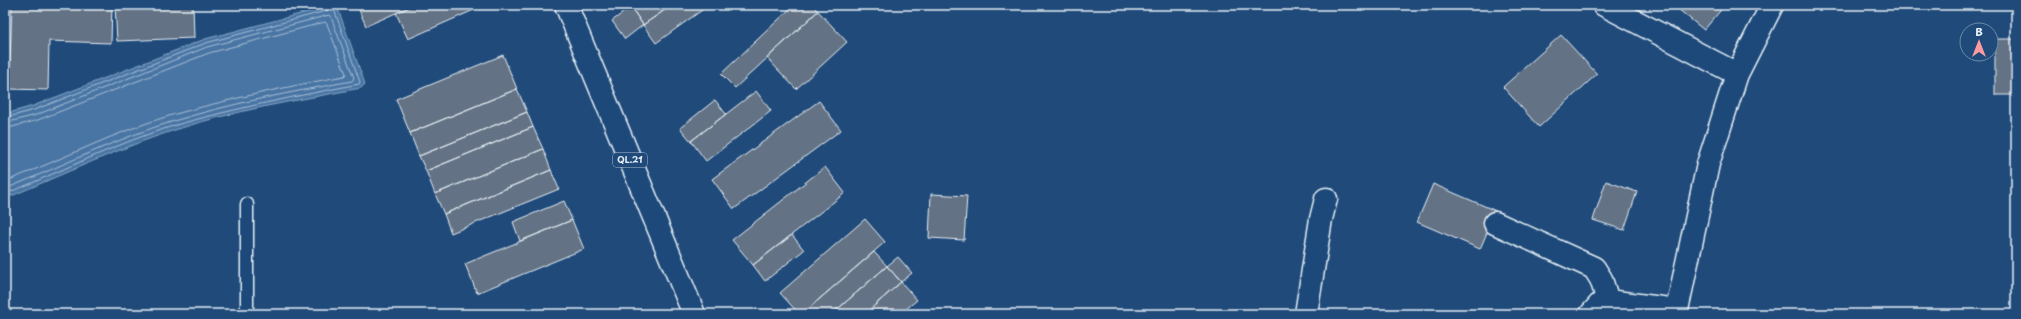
<svg xmlns="http://www.w3.org/2000/svg" width="2021" height="319" font-family="'Playpen Sans',sans-serif">
	<rect width="100%" height="100%" fill="#1f4a7a"/>
	<filter id="ink" filterUnits="userSpaceOnUse"><feTurbulence type="fractalNoise" baseFrequency=".025" numOctaves="2"/><feDisplacementMap in="SourceGraphic" scale="8" xChannelSelector="R" yChannelSelector="G"/><feConvolveMatrix kernelMatrix="1 2 1 2 8 2 1 2 1" color-interpolation-filters="sRGB"/></filter>
	<g filter="url(#ink)">
		<path fill="#4975a4" stroke="#89a7c6" d="M 334,5 L 338,9 L 365,84 L 361,88 C 299,100 235,110 175,130 C 119,148 64,174 9,197 L 5,195 L 5,114 L 33,106 L 205,39 Z"/>
		<g fill="none" stroke-linecap="round" stroke-linejoin="round">
			<path stroke="#a8bfd6" stroke-width="1" d="M 5,118 L 34,110 L 206,43 L 326,11 L 330,8 L 335,12 L 360,82 L 359,84 C 297,96 236,108 176,125 C 119,142 65,170 10,192 L 5,191
				M 5,123 L 36,115 L 207,47 L 329,15 L 331,17 L 354,78 L 352,81 C 292,92 232,103 174,121 C 118,138 64,165 10,187 L 5,186
				M 5,129 L 38,120 L 209,53 L 325,22 L 327,24 L 346,74 L 344,76 C 286,87 229,99 172,115 C 117,131 63,159 9,180 L 5,180"/>
		</g>
		<path fill="#647284" stroke="#e8f1f8" d="M 12,5 L 112,5 L 111,43 L 49,41 L 48,90 L 9,89 Z
			M 115,5 L 193,5 L 194,38 L 117,41 Z
			M 369,5 L 414,5 L 366,26 L 359,10 Z
			M 414,5 L 474,5 L 476,9 L 408,39 L 396,13 Z
			M 634,5 L 672,5 L 643,25 L 631,7 Z
			M 672,5 L 709,5 L 656,43 L 643,25 Z
			M 794,5 L 812,5 L 818,11 L 735,88 L 721,74 Z
			M 1673,5 L 1725,5 L 1704,30 Z
			M 631,7 L 643,25 L 625,39 L 612,21 Z
			M 818,11 L 847,42 L 796,89 L 767,58 Z
			M 1561,35 L 1597,74 L 1539,127 L 1503,87 Z
			M 1995,39 L 2016,39 L 2016,95 L 1995,95 Z
			M 503,55 L 517,89 L 410,133 L 396,99 Z
			M 517,89 L 527,112 L 419,156 L 410,133 Z
			M 756,91 L 771,111 L 706,161 L 691,141 Z
			M 715,100 L 726,114 L 691,141 L 680,128 Z
			M 819,101 L 841,130 L 734,209 L 712,179 Z
			M 527,112 L 533,127 L 426,171 L 419,156 Z
			M 533,127 L 543,149 L 435,194 L 426,171 Z
			M 543,149 L 551,170 L 444,214 L 435,194 Z
			M 825,167 L 845,193 L 753,265 L 732,240 Z
			M 551,170 L 559,189 L 451,233 L 444,214 Z
			M 1606,181 L 1637,192 L 1624,230 L 1593,220 Z
			M 1433,184 L 1496,211 L 1480,249 L 1417,222 Z
			M 931,194 L 967,196 L 964,240 L 929,238 Z
			M 564,201 L 572,220 L 520,241 L 513,222 Z
			M 865,219 L 885,242 L 802,314 L 799,314 L 780,293 Z
			M 572,220 L 584,249 L 477,293 L 465,264 Z
			M 792,235 L 804,250 L 765,281 L 753,265 Z
			M 874,252 L 887,266 L 832,314 L 802,314 Z
			M 898,257 L 912,273 L 901,282 L 887,266 Z
			M 887,266 L 901,282 L 865,314 L 832,314 Z
			M 901,282 L 917,300 L 900,314 L 865,314 Z"/>
		<g fill="none" stroke-linecap="round" stroke-linejoin="round">
			<defs>
				<path id="lane" d="M 247,204 L 247,314"/>
				<path id="street" d="M 1604,5 L 1737,74
					M 1495,223 L 1594,268 L 1601,279 L 1608,301
					M 1306,314 L 1321,219 L 1326,199
					M 1591,314 L 1600,304 L 1608,301 L 1677,310 L 1708,164 L 1737,74 L 1772,5"/>
				<path id="highway" d="M 566,5 L 694,314"/>
			</defs>
			<use href="#lane" stroke="#e8f1f8" stroke-width="15"/>
			<use href="#street" stroke="#e8f1f8" stroke-width="25"/>
			<use href="#highway" stroke="#e8f1f8" stroke-width="25"/>
			<use href="#lane" stroke="#1f4a7a" stroke-width="12"/>
			<use href="#street" stroke="#1f4a7a" stroke-width="22"/>
			<use href="#highway" stroke="#1f4a7a" stroke-width="22"/>
		</g>
	</g>
	<g text-anchor="middle" stroke-width="3" stroke-linejoin="round" paint-order="stroke">
		<rect fill="#1f4a7a" stroke="#acbfd2" stroke-width="1" x="613" y="153" width="34" height="14" rx="3"/>
		<g font-size="9" font-weight="bold" fill="#e8f1f8">
			<text x="630" y="163">QL.21</text>
		</g>
	</g>
	<rect width="2021" height="319" fill="none" stroke="#1f4a7a" stroke-width="20"/>
	<rect x="10" y="10" width="2001" height="299" fill="none" stroke="#e8f1f8" stroke-width="1.5" filter="url(#ink)"/>
	<g transform="translate(1979 42)"><circle r="19" fill="#1f4a7a" stroke="#6f8dac"/>
	<path d="M0-3L7 15L0 10L-7 15Z" fill="#ff9aa2"/>
	<text y="-6" font-size="11" font-weight="bold" text-anchor="middle" fill="#e8f1f8">B</text>
	</g>
</svg>
